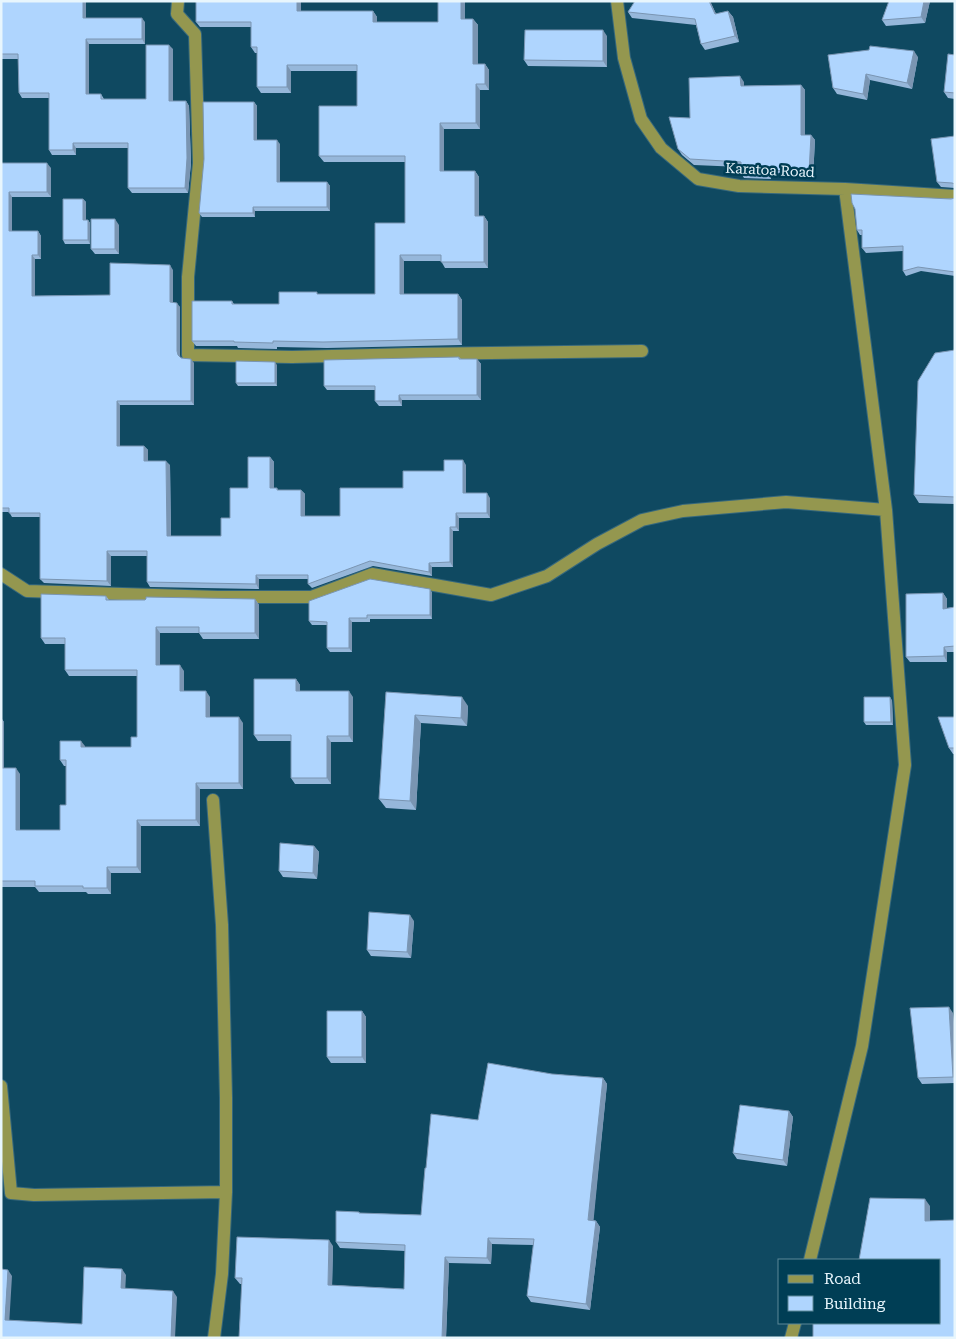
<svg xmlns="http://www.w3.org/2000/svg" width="956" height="1339" font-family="'Roboto Serif',serif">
	<rect width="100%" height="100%" fill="#0f4961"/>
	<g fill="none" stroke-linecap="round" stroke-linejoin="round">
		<defs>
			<path id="minor" d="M 178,1 L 177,14 L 195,34 L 199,163 L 188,277 L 188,355 L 292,357 L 413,354 L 642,351
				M 617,1 L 624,58 L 641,119 L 661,148 L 698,179 L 739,186 L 845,189 L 955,196
				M 1,574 L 27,591 L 218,597 L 311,597 L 372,574 L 491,595 L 547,576 L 597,544 L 642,520 L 683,511 L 786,502 L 886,510
				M 213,800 L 222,925 L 226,1098 L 226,1192 L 222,1274 L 214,1338
				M 1,1086 L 11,1193 L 34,1195 L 226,1192
				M 810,1260 L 862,1046 L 905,765 L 886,510 L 845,189
				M 791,1338 L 795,1323"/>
		</defs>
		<use href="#minor" stroke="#36687d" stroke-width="14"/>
		<use href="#minor" stroke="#94974f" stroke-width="12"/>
	</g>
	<path fill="#96b7da" d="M 1,1 L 86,1 L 86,18 L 145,22 L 145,44 L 89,44 L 89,94 L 101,94 L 104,99 L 146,99 L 173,49 L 173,101 L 186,101 L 189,106 L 191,163 L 188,193 L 132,193 L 128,188 L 128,148 L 76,148 L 76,155 L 52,155 L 49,150 L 49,98 L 22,98 L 19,93 L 18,59 L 1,59 Z
		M 301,1 L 301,11 L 373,11 L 377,17 L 377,22 L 438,22 L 465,1 L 465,19 L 473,19 L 478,25 L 478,64 L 485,64 L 489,70 L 489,90 L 480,90 L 480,129 L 444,129 L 444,171 L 475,171 L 479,177 L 479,216 L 484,216 L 488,222 L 488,268 L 445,268 L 441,261 L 404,261 L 404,294 L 458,294 L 462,300 L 462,345 L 327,348 L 277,347 L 277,349 L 238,348 L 237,346 L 196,346 L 192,341 L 232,301 L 234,304 L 279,304 L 318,294 L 375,294 L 405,223 L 405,162 L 324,162 L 319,156 L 357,106 L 357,71 L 291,71 L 291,93 L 261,93 L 257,87 L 257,53 L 255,53 L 251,47 L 251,27 L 200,27 L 196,22 Z
		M 635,1 L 710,1 L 716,14 L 728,11 L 733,17 L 739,42 L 705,50 L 701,44 L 696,25 L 632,18 L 628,12 Z
		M 889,1 L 930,1 L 925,23 L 886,26 L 882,20 Z
		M 607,36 L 607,67 L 528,66 L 524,60 Z
		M 828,55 L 918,57 L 912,89 L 870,80 L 867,100 L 837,94 L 833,88 Z
		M 955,55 L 955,99 L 948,98 L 944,92 Z
		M 744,82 L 744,86 L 801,85 L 805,90 L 805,135 L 811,135 L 815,140 L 813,177 L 771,175 L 771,179 L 744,178 L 741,173 L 741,167 L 694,165 L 682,155 L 678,149 L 690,118 Z
		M 254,102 L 257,106 L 257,140 L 280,144 L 280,182 L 327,182 L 330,186 L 330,211 L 255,211 L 255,217 L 202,217 L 199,213 Z
		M 955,136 L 955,188 L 941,187 L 937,182 Z
		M 1,163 L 51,168 L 51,197 L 12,197 L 12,231 L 38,231 L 41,236 L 41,259 L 35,259 L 35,296 L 110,295 L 173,270 L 173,302 L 180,307 L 180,357 L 194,363 L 194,405 L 120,405 L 120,446 L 144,446 L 148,450 L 148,461 L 170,465 L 171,536 L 221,536 L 230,518 L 248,488 L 270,457 L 274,462 L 274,488 L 277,488 L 278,490 L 301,490 L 305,494 L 305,516 L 340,516 L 444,471 L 466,465 L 466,493 L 490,498 L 490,518 L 459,518 L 459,531 L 453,531 L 453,567 L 432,567 L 432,576 L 373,566 L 312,588 L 308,584 L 308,579 L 259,579 L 259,589 L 150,587 L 147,582 L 147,556 L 111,556 L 111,586 L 44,583 L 40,579 L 40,517 L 12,517 L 9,512 L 1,512 Z
		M 955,198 L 955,276 L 921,271 L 906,276 L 903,271 L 903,251 L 866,253 L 862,248 L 862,235 L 860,235 L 857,230 L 855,209 Z
		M 83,199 L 86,202 L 86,220 L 88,220 L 90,223 L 90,244 L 65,244 L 63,240 Z
		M 119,225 L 119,254 L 95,254 L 91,249 Z
		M 955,350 L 955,504 L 919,503 L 914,495 Z
		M 459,357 L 461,359 L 477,359 L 481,364 L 481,400 L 402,400 L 402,406 L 379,406 L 375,401 L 375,390 L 327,390 L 324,386 Z
		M 277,365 L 277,386 L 238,386 L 236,383 Z
		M 430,589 L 432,593 L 432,619 L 370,619 L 370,622 L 352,622 L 352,652 L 330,652 L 327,648 L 327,625 L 312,625 L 309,621 Z
		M 943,593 L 947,599 L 947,608 L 955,607 L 955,652 L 947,652 L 947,662 L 910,662 L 906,657 Z
		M 106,596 L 109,600 L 255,599 L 259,605 L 259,639 L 203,639 L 199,633 L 160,633 L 160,665 L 184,671 L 184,691 L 210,697 L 210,717 L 243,723 L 243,789 L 200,789 L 200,826 L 141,826 L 141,873 L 111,873 L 111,894 L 88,894 L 86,892 L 39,892 L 35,887 L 1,887 L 1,718 L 4,722 L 4,768 L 20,774 L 20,830 L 60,830 L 66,805 L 66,766 L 64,766 L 60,760 L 85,747 L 131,747 L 137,737 L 137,676 L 69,676 L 65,670 L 65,644 L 45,644 L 41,638 Z
		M 296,679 L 300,685 L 300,691 L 353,697 L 353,742 L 331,742 L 331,784 L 295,784 L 291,778 L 291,741 L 258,741 L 254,735 Z
		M 386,692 L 468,706 L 467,726 L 421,723 L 416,810 L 386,808 L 379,799 Z
		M 892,700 L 893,725 L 866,725 L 864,722 Z
		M 955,717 L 955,754 L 953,754 L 949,748 Z
		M 314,846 L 319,852 L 317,879 L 283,877 L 279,871 Z
		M 414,921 L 411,958 L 371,956 L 367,950 Z
		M 362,1011 L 366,1017 L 366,1063 L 331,1063 L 327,1057 Z
		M 953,1013 L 955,1039 L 955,1083 L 922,1084 L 918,1078 Z
		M 552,1074 L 603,1078 L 607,1084 L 593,1220 L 596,1221 L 600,1227 L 590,1310 L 531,1302 L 527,1296 L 534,1245 L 492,1244 L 491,1264 L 449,1263 L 446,1338 L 239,1338 L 242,1284 L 240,1284 L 235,1278 L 333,1246 L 332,1285 L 404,1289 L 405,1251 L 340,1248 L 336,1242 L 359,1212 L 360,1213 L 421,1215 L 426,1168 L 478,1120 Z
		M 789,1111 L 793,1117 L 787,1166 L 737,1159 L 733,1153 Z"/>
	<path fill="#7a95b2" d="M 83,1 L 86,1 L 86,22 L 83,18 Z
		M 297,1 L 301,1 L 301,17 L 297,11 Z
		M 461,1 L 465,1 L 465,25 L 461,19 Z
		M 709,1 L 710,1 L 719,20 L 715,14 Z
		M 924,1 L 930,1 L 925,23 L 921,17 Z
		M 373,11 L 377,17 L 377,27 L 373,22 Z
		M 728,11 L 733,17 L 739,42 L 735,36 Z
		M 142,18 L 145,22 L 145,44 L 142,39 Z
		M 473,19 L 478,25 L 478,70 L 473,64 Z
		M 603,30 L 607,36 L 607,67 L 603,61 Z
		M 86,39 L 89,44 L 89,99 L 86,94 Z
		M 169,45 L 173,49 L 173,106 L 169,101 Z
		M 914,51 L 918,57 L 912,89 L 907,83 Z
		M 485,64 L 489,70 L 489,90 L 485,84 Z
		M 287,65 L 291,71 L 291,93 L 287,87 Z
		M 866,74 L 870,80 L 867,100 L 863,94 Z
		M 740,76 L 744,82 L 744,91 L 741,86 Z
		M 476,84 L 480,90 L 480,129 L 476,123 Z
		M 801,85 L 805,90 L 805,140 L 801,135 Z
		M 186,101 L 189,106 L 191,163 L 188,193 L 185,188 Z
		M 254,102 L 257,106 L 257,144 L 254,140 Z
		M 440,123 L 444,129 L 444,177 L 440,171 Z
		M 811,135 L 815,140 L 813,177 L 809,172 Z
		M 277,140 L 280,144 L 280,186 L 277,182 Z
		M 73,143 L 76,148 L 76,155 L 73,150 Z
		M 47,163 L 51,168 L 51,197 L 47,192 Z
		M 768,170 L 771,175 L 771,179 L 768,173 Z
		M 475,171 L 479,177 L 479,222 L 475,216 Z
		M 327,182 L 330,186 L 330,211 L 327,207 Z
		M 9,192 L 12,197 L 12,236 L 9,231 Z
		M 83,199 L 86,202 L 86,223 L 83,220 Z
		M 253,207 L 255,211 L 255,217 L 253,213 Z
		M 484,216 L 488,222 L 488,268 L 484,262 Z
		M 115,219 L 119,225 L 119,254 L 115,249 Z
		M 88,220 L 90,223 L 90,244 L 88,240 Z
		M 38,231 L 41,236 L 41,259 L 38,255 Z
		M 32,255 L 35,259 L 35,300 L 32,296 Z
		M 400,255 L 404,261 L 404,300 L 400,294 Z
		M 170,265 L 173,270 L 173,306 L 170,302 Z
		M 458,294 L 462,300 L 462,345 L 458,339 Z
		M 177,303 L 180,307 L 180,355 L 181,359 L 178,355 L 177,351 Z
		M 191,359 L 194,363 L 194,405 L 191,401 Z
		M 477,359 L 481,364 L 481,400 L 477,395 Z
		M 275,362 L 277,365 L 277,386 L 275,383 Z
		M 399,395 L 402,400 L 402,406 L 399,401 Z
		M 117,401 L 120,405 L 120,450 L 117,446 Z
		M 144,446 L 148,450 L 148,465 L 144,461 Z
		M 270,457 L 274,462 L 274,493 L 270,488 Z
		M 463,460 L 466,465 L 466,498 L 463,493 Z
		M 166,461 L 170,465 L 171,541 L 167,536 Z
		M 301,490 L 305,494 L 305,520 L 301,516 Z
		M 487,493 L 490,498 L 490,518 L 487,513 Z
		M 456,513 L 459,518 L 459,531 L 456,527 Z
		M 450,527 L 453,531 L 453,567 L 450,562 Z
		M 107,551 L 111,556 L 111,586 L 107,581 Z
		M 429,563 L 432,567 L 432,576 L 429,572 Z
		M 256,575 L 259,579 L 259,589 L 256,584 Z
		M 430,589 L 432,593 L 432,619 L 430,615 Z
		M 943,593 L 947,599 L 947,614 L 943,609 Z
		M 255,599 L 259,605 L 259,639 L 255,633 Z
		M 349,618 L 352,622 L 352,652 L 349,648 Z
		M 156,627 L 160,633 L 160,671 L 156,665 Z
		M 944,647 L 947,652 L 947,662 L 944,656 Z
		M 180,665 L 184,671 L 184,697 L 180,691 Z
		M 296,679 L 300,685 L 300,697 L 296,691 Z
		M 206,691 L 210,697 L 210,723 L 206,717 Z
		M 349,691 L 353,697 L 353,742 L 349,736 Z
		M 462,697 L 468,706 L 467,726 L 461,718 Z
		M 890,697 L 892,700 L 893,725 L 891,722 Z
		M 415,715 L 421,723 L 416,810 L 410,801 Z
		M 239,717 L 243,723 L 243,789 L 239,783 Z
		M 1,718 L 4,722 L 4,774 L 1,769 Z
		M 327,736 L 331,742 L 331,784 L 327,778 Z
		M 81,741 L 85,746 L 85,753 L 81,747 Z
		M 16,768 L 20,774 L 20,836 L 16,830 Z
		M 196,783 L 200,789 L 200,826 L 196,820 Z
		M 137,820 L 141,826 L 141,873 L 137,867 Z
		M 314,846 L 319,852 L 317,879 L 313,873 Z
		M 107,867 L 111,873 L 111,894 L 107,888 Z
		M 410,915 L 414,921 L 411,958 L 407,952 Z
		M 949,1007 L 953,1013 L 955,1039 L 955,1079 L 953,1077 Z
		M 362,1011 L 366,1017 L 366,1063 L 362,1057 Z
		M 603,1078 L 607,1084 L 593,1226 L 588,1220 Z
		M 789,1111 L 793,1117 L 787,1166 L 783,1160 Z
		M 925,1199 L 930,1206 L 930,1228 L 925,1221 Z
		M 596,1221 L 600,1227 L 590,1310 L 586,1304 Z
		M 488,1238 L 492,1244 L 491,1264 L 487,1258 Z
		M 329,1240 L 333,1246 L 332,1291 L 328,1285 Z
		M 445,1257 L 449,1263 L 446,1338 L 442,1338 Z
		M 122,1269 L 126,1275 L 125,1294 L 121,1288 Z
		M 8,1270 L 12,1276 L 9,1326 L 5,1320 Z
		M 173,1291 L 177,1297 L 175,1338 L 171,1338 Z"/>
	<path fill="#afd5fe" stroke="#7a95b2" d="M 1,1 L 83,1 L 83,18 L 142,18 L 142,39 L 86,39 L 86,94 L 101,94 L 101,99 L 146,99 L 146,45 L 169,45 L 169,101 L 186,101 L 187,158 L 185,188 L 128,188 L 128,143 L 73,143 L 73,150 L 49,150 L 49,93 L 19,93 L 18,54 L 1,54 Z
		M 196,1 L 297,1 L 297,11 L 373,11 L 373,22 L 438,22 L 438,1 L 461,1 L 461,19 L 473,19 L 473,64 L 485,64 L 485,84 L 476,84 L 476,123 L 440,123 L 440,171 L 475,171 L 475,216 L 484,216 L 484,262 L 441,262 L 441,255 L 400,255 L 400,294 L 458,294 L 458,339 L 323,342 L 273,341 L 273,343 L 234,342 L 234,341 L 192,341 L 192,301 L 232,301 L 232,304 L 279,304 L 279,292 L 317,292 L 317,294 L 375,294 L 375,223 L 405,223 L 405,156 L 319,156 L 319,106 L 357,106 L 357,65 L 287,65 L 287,87 L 257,87 L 257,47 L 251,47 L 251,22 L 196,22 Z
		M 635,1 L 709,1 L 715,14 L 728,11 L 735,36 L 701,44 L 695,19 L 628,12 Z
		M 889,1 L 924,1 L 921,17 L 882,20 Z
		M 525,30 L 603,30 L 603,61 L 524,60 Z
		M 870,46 L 914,51 L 907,83 L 866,74 L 863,94 L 833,88 L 828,55 L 869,50 Z
		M 948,54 L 955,55 L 955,93 L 944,92 Z
		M 740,76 L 741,86 L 801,85 L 801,135 L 811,135 L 809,172 L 768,170 L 768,173 L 741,173 L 741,162 L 690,159 L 678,149 L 669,117 L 690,118 L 689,78 Z
		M 203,102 L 254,102 L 254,140 L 277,140 L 277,182 L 327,182 L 327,207 L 253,207 L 253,213 L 199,213 L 204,159 Z
		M 955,136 L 955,184 L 952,183 L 937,182 L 931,139 Z
		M 1,163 L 47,163 L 47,192 L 9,192 L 9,231 L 38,231 L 38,255 L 32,255 L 32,296 L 110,295 L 110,263 L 170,265 L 170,302 L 177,303 L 177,351 L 178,355 L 181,358 L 191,359 L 191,401 L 117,401 L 117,446 L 144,446 L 144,461 L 166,461 L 167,536 L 221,536 L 221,518 L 230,518 L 230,488 L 248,488 L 248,457 L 270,457 L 270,488 L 277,488 L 277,490 L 301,490 L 301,516 L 340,516 L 340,488 L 403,488 L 403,471 L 444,471 L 444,460 L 463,460 L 463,493 L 487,493 L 487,513 L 456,513 L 456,527 L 450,527 L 450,562 L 429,563 L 429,572 L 370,561 L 308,584 L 308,575 L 256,575 L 256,584 L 147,582 L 147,551 L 107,551 L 107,581 L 40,579 L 40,513 L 9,513 L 9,508 L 1,508 Z
		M 851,194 L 951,199 L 955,198 L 955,272 L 918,267 L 903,271 L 903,246 L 862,248 L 862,230 L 857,230 L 855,209 L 852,203 Z
		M 63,199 L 83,199 L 83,220 L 88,220 L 88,240 L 63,240 Z
		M 91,219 L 115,219 L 115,249 L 91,249 Z
		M 955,350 L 955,497 L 914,495 L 918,381 L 935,353 Z
		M 459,357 L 459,359 L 477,359 L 477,395 L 399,395 L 399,401 L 375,401 L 375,386 L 324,386 L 324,360 Z
		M 236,361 L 275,362 L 275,383 L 236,383 Z
		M 370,579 L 430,589 L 430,615 L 367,615 L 367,618 L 349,618 L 349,648 L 327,648 L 327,622 L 309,621 L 309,601 Z
		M 943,593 L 943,609 L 955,607 L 955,646 L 944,647 L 944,656 L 906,657 L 906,594 Z
		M 41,594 L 106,596 L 106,600 L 145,600 L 146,599 L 146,597 L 255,599 L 255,633 L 199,633 L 199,627 L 156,627 L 156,665 L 180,665 L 180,691 L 206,691 L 206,717 L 239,717 L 239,783 L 196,783 L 196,820 L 137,820 L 137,867 L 107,867 L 107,888 L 83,888 L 83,886 L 35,886 L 35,881 L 1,881 L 1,768 L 16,768 L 16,830 L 60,830 L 60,805 L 66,805 L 66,760 L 60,760 L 60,741 L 81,741 L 81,747 L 131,747 L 131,737 L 137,737 L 137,670 L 65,670 L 65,638 L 41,638 Z
		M 254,679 L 296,679 L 296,691 L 349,691 L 349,736 L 327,736 L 327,778 L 291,778 L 291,735 L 254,735 Z
		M 386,692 L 462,697 L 461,718 L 415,715 L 410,801 L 379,799 Z
		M 864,697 L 890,697 L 891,722 L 864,722 Z
		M 938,717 L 955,717 L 955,748 L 949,748 Z
		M 280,843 L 314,846 L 313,873 L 279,871 Z
		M 369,912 L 410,915 L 407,952 L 367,950 Z
		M 949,1007 L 953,1077 L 918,1078 L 910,1008 Z
		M 327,1011 L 362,1011 L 362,1057 L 327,1057 Z
		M 488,1063 L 552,1074 L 603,1078 L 588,1220 L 596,1221 L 586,1304 L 527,1296 L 534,1239 L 488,1238 L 487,1258 L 445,1257 L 442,1338 L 239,1338 L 242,1278 L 235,1278 L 237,1237 L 329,1240 L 328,1285 L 404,1289 L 405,1245 L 336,1242 L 336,1211 L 359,1212 L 359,1213 L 421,1215 L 425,1168 L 426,1168 L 431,1114 L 478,1120 Z
		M 740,1105 L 789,1111 L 783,1160 L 733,1153 Z
		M 870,1198 L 925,1199 L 925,1221 L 955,1220 L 955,1338 L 813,1338 L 813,1323 L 940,1323 L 940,1260 L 859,1260 Z
		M 84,1267 L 122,1269 L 121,1288 L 173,1291 L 171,1338 L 1,1338 L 1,1269 L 8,1270 L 5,1320 L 82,1324 Z"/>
	<g text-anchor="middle" stroke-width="5" stroke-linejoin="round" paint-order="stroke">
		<g font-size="14" fill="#e8f6fd" stroke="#003e55">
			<text transform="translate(770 170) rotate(3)" y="5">Karatoa Road</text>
		</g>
	</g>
	<rect width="956" height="1339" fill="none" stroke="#e8f6fd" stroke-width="5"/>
	<rect x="778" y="1259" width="162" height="65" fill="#003e55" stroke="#5d8898"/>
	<rect x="788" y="1275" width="25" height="8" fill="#94974f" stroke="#5d8898"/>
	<text x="824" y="1284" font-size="15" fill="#e8f6fd">Road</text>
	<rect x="788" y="1296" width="25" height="15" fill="#afd5fe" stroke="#5d8898"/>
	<text x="824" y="1309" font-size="15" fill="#e8f6fd">Building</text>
</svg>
